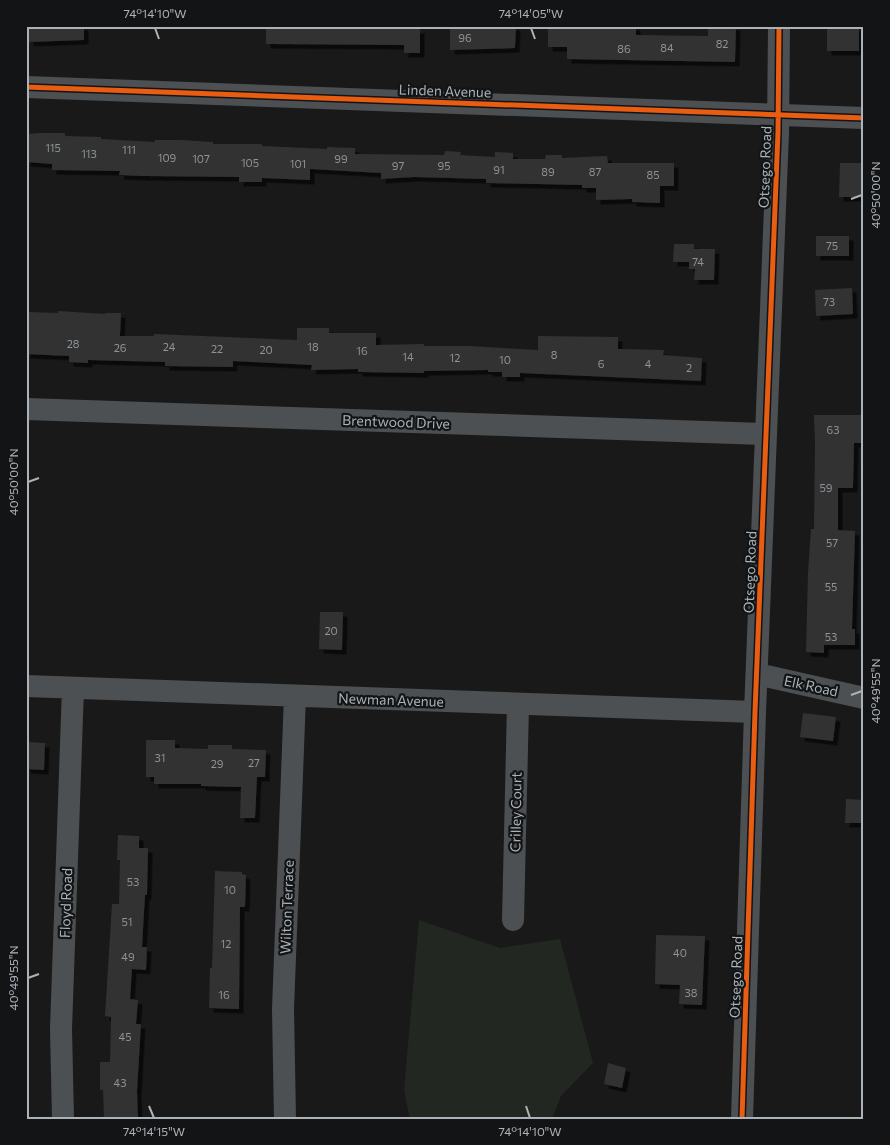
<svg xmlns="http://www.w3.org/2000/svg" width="890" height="1145" font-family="Commissioner,sans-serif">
	<defs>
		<filter id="shadow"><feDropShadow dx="4.5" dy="4.5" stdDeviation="0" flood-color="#0009"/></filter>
	</defs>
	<rect width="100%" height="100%" fill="#191919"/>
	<path fill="#222821" d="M 419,920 L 500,948 L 560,939 L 593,1063 L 561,1096 L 552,1119 L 410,1119 L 404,1090 Z"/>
	<path fill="#323233" filter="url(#shadow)" d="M 28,26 L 84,26 L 84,40 L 29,42 Z
		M 266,26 L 386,26 L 386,29 L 420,29 L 420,53 L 404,53 L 404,45 L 266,44 Z
		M 450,26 L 516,26 L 515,48 L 450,50 Z
		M 548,26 L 636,26 L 636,35 L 708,36 L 708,26 L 736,26 L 735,62 L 567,59 L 567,47 L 548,47 Z
		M 827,26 L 859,26 L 859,51 L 827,51 Z
		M 41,133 L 65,133 L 65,136 L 101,137 L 101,139 L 155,142 L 155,140 L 180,140 L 213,142 L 213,144 L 262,144 L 262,146 L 327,149 L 327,147 L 355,148 L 355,154 L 444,155 L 445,151 L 461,152 L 460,155 L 495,157 L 495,152 L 513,153 L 513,159 L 545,159 L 546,155 L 562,155 L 562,158 L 607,156 L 608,163 L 674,163 L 674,186 L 660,186 L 660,203 L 632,202 L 632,199 L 596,200 L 596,188 L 582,188 L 582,185 L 486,183 L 486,179 L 414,177 L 381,179 L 381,173 L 310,169 L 310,180 L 262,178 L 262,182 L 239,182 L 239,177 L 143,176 L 119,175 L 120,171 L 52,170 L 52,164 L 26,162 L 26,134 Z
		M 840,163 L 864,163 L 864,197 L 839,197 Z
		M 816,236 L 849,236 L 849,256 L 816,256 Z
		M 674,244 L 694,244 L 694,249 L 715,249 L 714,280 L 694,280 L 695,269 L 689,269 L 689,262 L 673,262 Z
		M 852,288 L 853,314 L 816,316 L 815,290 Z
		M 58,311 L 105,314 L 105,313 L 121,313 L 120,336 L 154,336 L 154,334 L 297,340 L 297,328 L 329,328 L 329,333 L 376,333 L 376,345 L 424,344 L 424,346 L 469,346 L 538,350 L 538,336 L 618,337 L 618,349 L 664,350 L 663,355 L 702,358 L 701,381 L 520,373 L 520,377 L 502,377 L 502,372 L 488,372 L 488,370 L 424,371 L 424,373 L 358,372 L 358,369 L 311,370 L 312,365 L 233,361 L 233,367 L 165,366 L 165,362 L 88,360 L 88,363 L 69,362 L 69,356 L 26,354 L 28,312 L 58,313 Z
		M 814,415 L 864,415 L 864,443 L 854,443 L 853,488 L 838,488 L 838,530 L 855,531 L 852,629 L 855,629 L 855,645 L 824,645 L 824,653 L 806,652 L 808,573 L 811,529 L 814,529 L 815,444 Z
		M 320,612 L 343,612 L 342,650 L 319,649 Z
		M 803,713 L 836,717 L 833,741 L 800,737 Z
		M 146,740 L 175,740 L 175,748 L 208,749 L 208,745 L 232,745 L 232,749 L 266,750 L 265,777 L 257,777 L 255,818 L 240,818 L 241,787 L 201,786 L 201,784 L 154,784 L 154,777 L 146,777 Z
		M 26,742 L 45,743 L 44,770 L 26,769 Z
		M 846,799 L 864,800 L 864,823 L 845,823 Z
		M 118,835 L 139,836 L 139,848 L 148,848 L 147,895 L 145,895 L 142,947 L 147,947 L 146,970 L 132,969 L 130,999 L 138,1000 L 136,1024 L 141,1024 L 137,1091 L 138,1119 L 104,1119 L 103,1090 L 100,1090 L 100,1062 L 110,1062 L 111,1017 L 105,1016 L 112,904 L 119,904 L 120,860 L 117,860 Z
		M 215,871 L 242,872 L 242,874 L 246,875 L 245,907 L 240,907 L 239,1009 L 209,1008 L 210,968 L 212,968 Z
		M 656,935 L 705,936 L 702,1005 L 679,1004 L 680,985 L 655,984 Z
		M 608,1063 L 626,1068 L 622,1088 L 604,1084 Z"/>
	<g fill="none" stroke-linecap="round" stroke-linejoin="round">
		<path stroke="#4d5052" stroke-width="22" d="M 26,87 L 864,118
			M 26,409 L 766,434
			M 757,674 L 864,698
			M 26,686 L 755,712
			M 513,920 L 518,705
			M 63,1119 L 61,1029 L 73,688
			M 285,1119 L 283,1009 L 295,696
			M 742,1119 L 755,712 L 778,132 L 779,26"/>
		<defs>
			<path id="cycleway" d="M 26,87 L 864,118
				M 742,1119 L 755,712 L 778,132 L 779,26"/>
		</defs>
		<use href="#cycleway" stroke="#131415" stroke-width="8"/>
		<use href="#cycleway" stroke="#e95d12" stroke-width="5"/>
	</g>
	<path fill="none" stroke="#abb3b9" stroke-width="2" d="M 155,28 L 159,39M 531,28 L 535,39M 851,199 L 862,195M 28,482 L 39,478M 851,695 L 862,691M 28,978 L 39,974M 149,1106 L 154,1118M 526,1106 L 530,1118"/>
	<g text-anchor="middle" stroke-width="4.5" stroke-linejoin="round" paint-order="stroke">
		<g font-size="11" fill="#8d9398">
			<text x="465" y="42">96</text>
			<text x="722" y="48">82</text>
			<text x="667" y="52">84</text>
			<text x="624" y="53">86</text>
			<text x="53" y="152">115</text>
			<text x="129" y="154">111</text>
			<text x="89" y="158">113</text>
			<text x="167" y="162">109</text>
			<text x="201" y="163">107</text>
			<text x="341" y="163">99</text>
			<text x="250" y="167">105</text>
			<text x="298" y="168">101</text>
			<text x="398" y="170">97</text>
			<text x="444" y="170">95</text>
			<text x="499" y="174">91</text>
			<text x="548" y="176">89</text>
			<text x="595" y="176">87</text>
			<text x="653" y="179">85</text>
			<text x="832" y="250">75</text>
			<text x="698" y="266">74</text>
			<text x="829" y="306">73</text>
			<text x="73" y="348">28</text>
			<text x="169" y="351">24</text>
			<text x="313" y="351">18</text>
			<text x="120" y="352">26</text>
			<text x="217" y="353">22</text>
			<text x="266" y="354">20</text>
			<text x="362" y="355">16</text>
			<text x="554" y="359">8</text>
			<text x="408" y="361">14</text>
			<text x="455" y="362">12</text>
			<text x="505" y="364">10</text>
			<text x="601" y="368">6</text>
			<text x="648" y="368">4</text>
			<text x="689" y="372">2</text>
			<text x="833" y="434">63</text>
			<text x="826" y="492">59</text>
			<text x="832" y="547">57</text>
			<text x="831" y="591">55</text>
			<text x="331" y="635">20</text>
			<text x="831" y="641">53</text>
			<text x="160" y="762">31</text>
			<text x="254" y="767">27</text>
			<text x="217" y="768">29</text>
			<text x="133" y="886">53</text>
			<text x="230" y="894">10</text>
			<text x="127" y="926">51</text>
			<text x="226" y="948">12</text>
			<text x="680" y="957">40</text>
			<text x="128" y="961">49</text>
			<text x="691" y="997">38</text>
			<text x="224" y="999">16</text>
			<text x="125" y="1041">45</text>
			<text x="120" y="1087">43</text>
		</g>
		<g font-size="14" fill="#abb3b9" stroke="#131415">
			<text transform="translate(445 91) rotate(2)" y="5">Linden Avenue</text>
			<text transform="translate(765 167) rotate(-88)" y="5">Otsego Road</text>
			<text transform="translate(396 422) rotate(2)" y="5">Brentwood Drive</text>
			<text transform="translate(750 572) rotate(-88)" y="5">Otsego Road</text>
			<text transform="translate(811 686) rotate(12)" y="5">Elk Road</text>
			<text transform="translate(391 700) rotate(2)" y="5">Newman Avenue</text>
			<text transform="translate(516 812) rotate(-89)" y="5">Crilley Court</text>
			<text transform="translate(66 903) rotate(-88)" y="5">Floyd Road</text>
			<text transform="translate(287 907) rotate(-88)" y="5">Wilton Terrace</text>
			<text transform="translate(736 977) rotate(-88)" y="5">Otsego Road</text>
		</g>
	</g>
	<rect width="890" height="1145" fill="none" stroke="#131415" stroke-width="55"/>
	<rect x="28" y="28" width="834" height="1090" fill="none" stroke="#abb3b9" stroke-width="2"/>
	<g font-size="12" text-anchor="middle" fill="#abb3b9">
		<text x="155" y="18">74°14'10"W</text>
		<text x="531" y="18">74°14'05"W</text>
		<text transform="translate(876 195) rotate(-90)" y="4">40°50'00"N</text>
		<text transform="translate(14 482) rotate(-90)" y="4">40°50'00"N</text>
		<text transform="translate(876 691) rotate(-90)" y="4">40°49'55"N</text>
		<text transform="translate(14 978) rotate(-90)" y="4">40°49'55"N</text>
		<text x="154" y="1136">74°14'15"W</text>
		<text x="530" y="1136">74°14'10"W</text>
	</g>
</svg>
